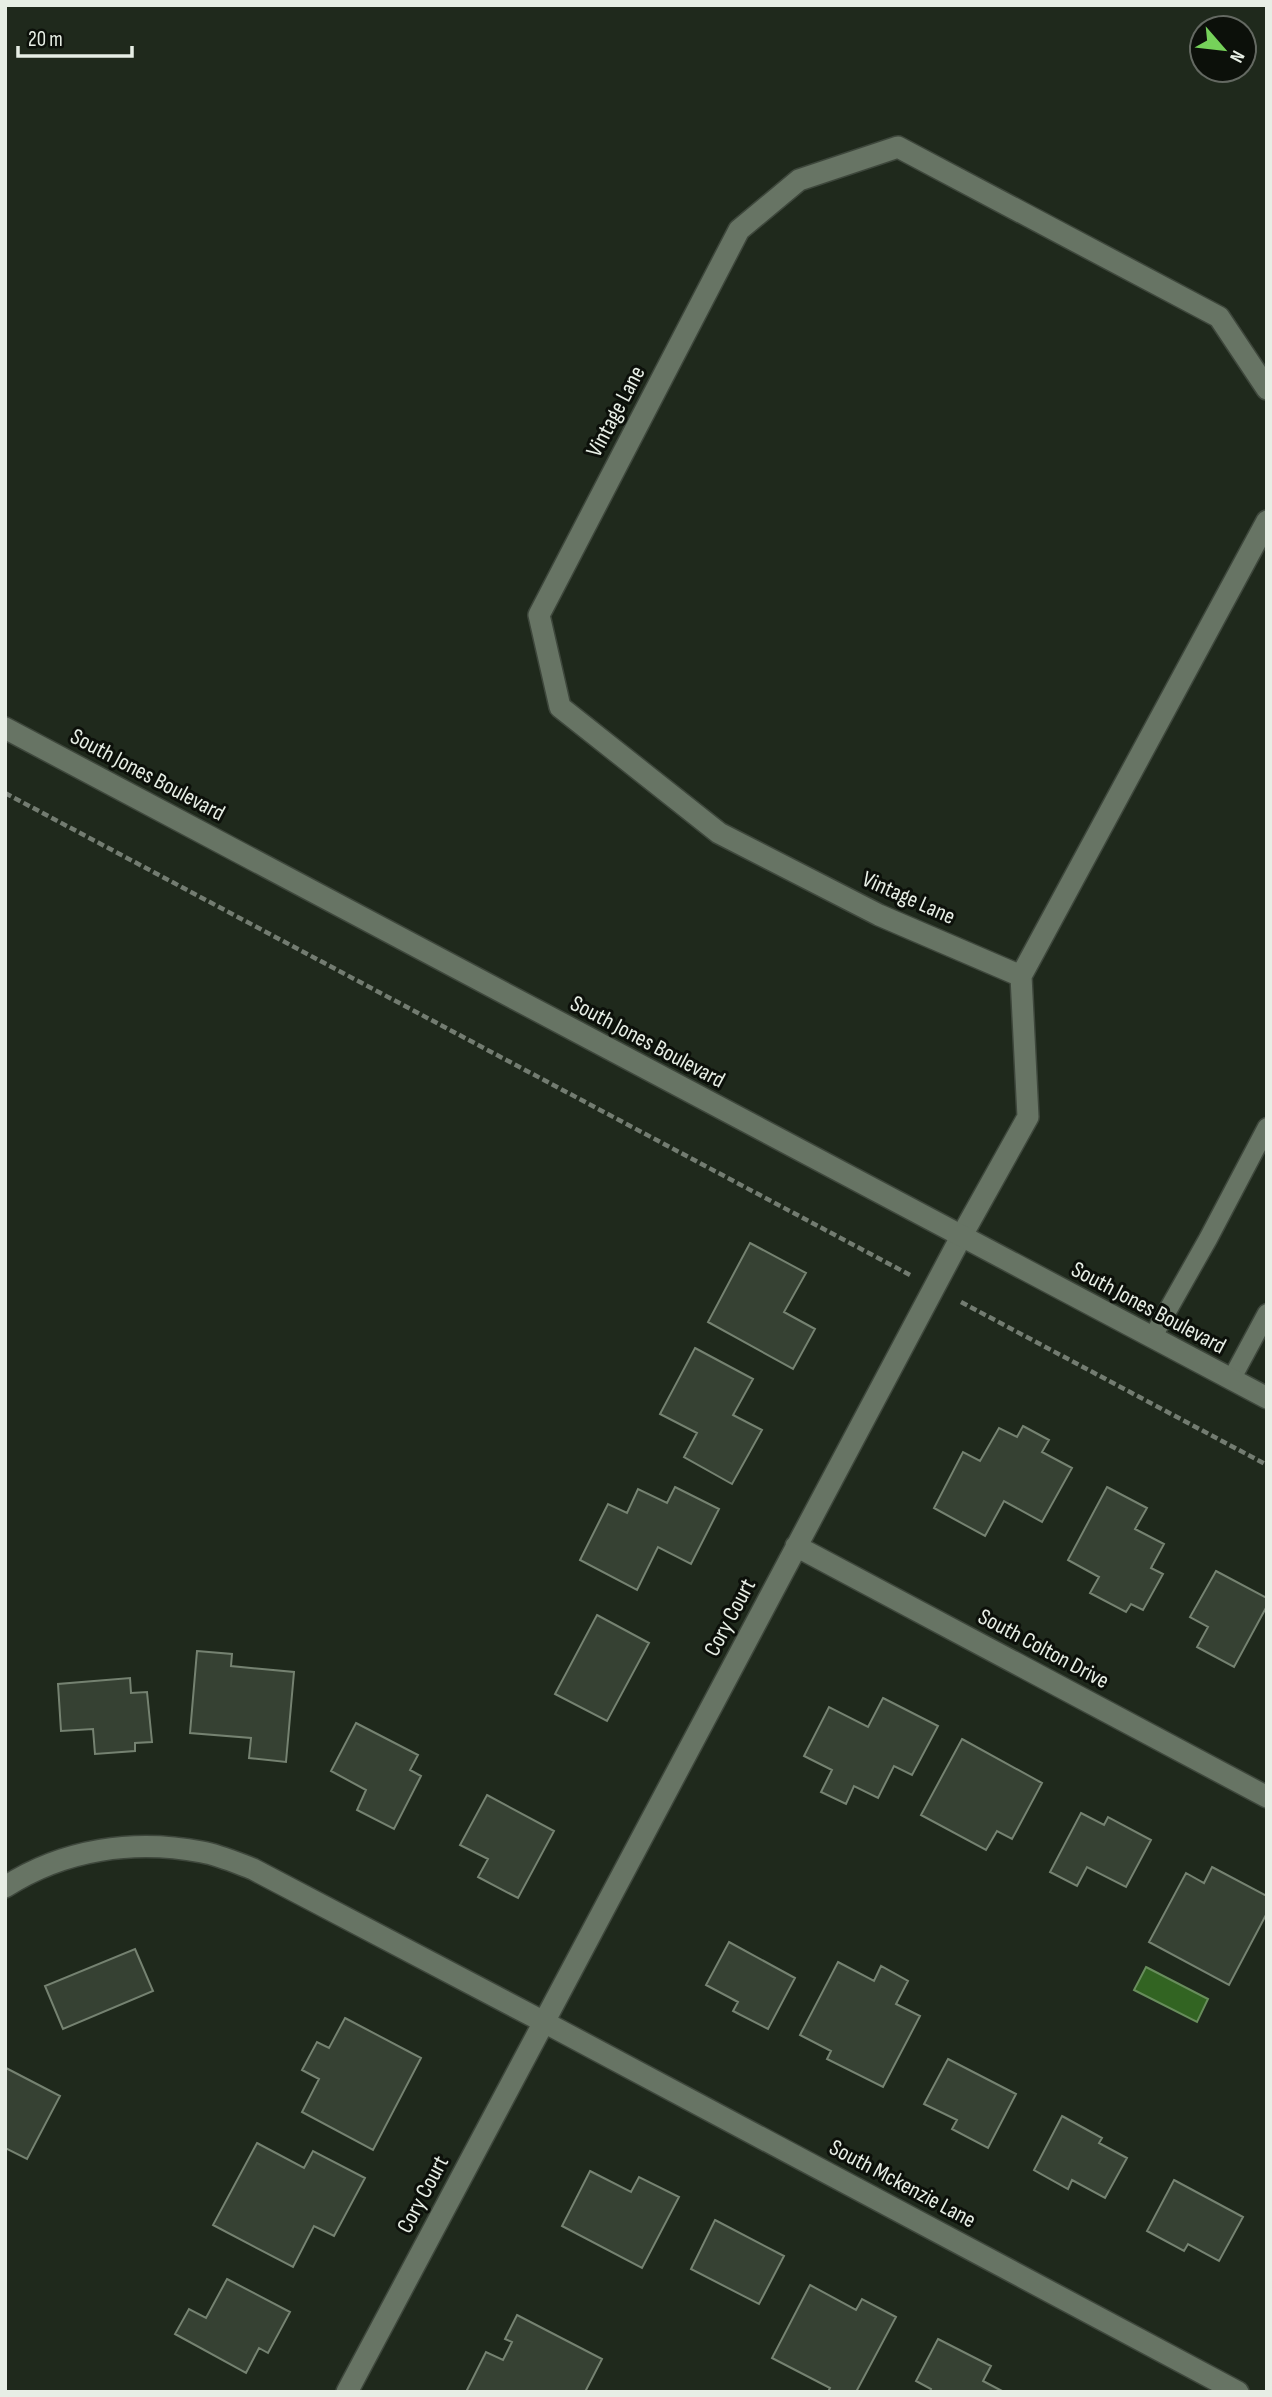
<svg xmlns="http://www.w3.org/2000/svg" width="1272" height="2397" font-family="'Sofia Sans Condensed',sans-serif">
	<rect width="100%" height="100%" fill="#1f291c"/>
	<path fill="#326422" stroke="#688d5c" stroke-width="2" d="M 1146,1967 L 1208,1999 L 1197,2022 L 1134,1990 Z"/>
	<path fill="#364133" stroke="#758271" stroke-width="2" d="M 750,1243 L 806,1273 L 784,1312 L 815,1329 L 793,1369 L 708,1322 Z
		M 695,1348 L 753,1379 L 733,1415 L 762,1430 L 732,1484 L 684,1457 L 697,1433 L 660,1414 Z
		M 1023,1426 L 1049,1440 L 1042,1452 L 1072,1468 L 1042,1522 L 1004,1501 L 985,1536 L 934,1508 L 963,1452 L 980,1461 L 999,1428 L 1017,1437 Z
		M 675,1487 L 719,1509 L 691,1564 L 658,1547 L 637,1590 L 580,1560 L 608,1504 L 627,1513 L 638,1489 L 667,1503 Z
		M 1107,1487 L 1147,1508 L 1135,1529 L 1164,1544 L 1151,1568 L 1163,1574 L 1143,1610 L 1131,1604 L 1126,1612 L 1090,1593 L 1099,1577 L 1068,1560 Z
		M 1216,1571 L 1267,1598 L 1267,1606 L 1234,1667 L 1197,1647 L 1208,1627 L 1190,1617 Z
		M 597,1615 L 649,1643 L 607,1721 L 555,1694 Z
		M 197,1651 L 232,1654 L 231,1666 L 294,1672 L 286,1762 L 249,1758 L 251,1738 L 190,1733 Z
		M 130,1678 L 131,1693 L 147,1692 L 152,1742 L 135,1743 L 135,1751 L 95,1754 L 93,1729 L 61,1731 L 58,1684 Z
		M 883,1698 L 938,1726 L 912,1775 L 894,1766 L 878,1798 L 854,1786 L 846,1804 L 821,1792 L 832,1770 L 804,1756 L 829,1707 L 868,1727 Z
		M 356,1723 L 418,1755 L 410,1770 L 421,1776 L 394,1829 L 357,1810 L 366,1790 L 331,1771 Z
		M 962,1739 L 1042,1783 L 1012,1839 L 997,1831 L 986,1850 L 921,1815 Z
		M 487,1795 L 554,1831 L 518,1898 L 478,1877 L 488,1859 L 460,1845 Z
		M 1081,1813 L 1104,1825 L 1108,1817 L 1151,1840 L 1126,1887 L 1087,1867 L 1077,1886 L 1050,1872 Z
		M 1212,1867 L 1267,1896 L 1267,1913 L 1229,1985 L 1149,1942 L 1186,1873 L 1204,1883 Z
		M 729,1942 L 795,1978 L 768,2029 L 733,2011 L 738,2002 L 706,1985 Z
		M 135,1949 L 153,1991 L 63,2029 L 45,1986 Z
		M 838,1962 L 874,1981 L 881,1966 L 908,1981 L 896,2004 L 920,2016 L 883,2087 L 827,2059 L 831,2051 L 800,2035 Z
		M 345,2018 L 421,2058 L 373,2150 L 302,2112 L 319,2079 L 302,2070 L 317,2042 L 329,2048 Z
		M 948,2059 L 1016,2094 L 988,2148 L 952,2129 L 957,2120 L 924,2104 Z
		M 6,2068 L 60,2096 L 27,2159 L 5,2148 Z
		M 1062,2116 L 1102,2138 L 1099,2143 L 1127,2158 L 1105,2198 L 1072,2180 L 1068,2189 L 1034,2170 Z
		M 257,2143 L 304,2168 L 313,2151 L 365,2178 L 334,2236 L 314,2226 L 293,2267 L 213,2225 Z
		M 590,2171 L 631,2192 L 639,2177 L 679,2197 L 642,2268 L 562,2226 Z
		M 1174,2180 L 1243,2217 L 1219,2261 L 1188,2244 L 1184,2251 L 1147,2231 Z
		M 715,2220 L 784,2256 L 759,2304 L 691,2269 Z
		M 227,2279 L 290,2312 L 268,2353 L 259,2348 L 246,2373 L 175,2334 L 189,2309 L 206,2318 Z
		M 810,2285 L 856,2310 L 862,2299 L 896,2317 L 856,2392 L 828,2392 L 830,2388 L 772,2358 Z
		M 517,2315 L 602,2359 L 585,2392 L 466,2392 L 486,2352 L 503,2360 L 512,2342 L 505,2339 Z
		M 938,2339 L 991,2366 L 983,2381 L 1004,2392 L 930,2392 L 931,2389 L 916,2381 Z"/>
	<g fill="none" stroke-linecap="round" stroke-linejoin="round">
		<defs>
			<path id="service" d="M 1152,1338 L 1208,1239 L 1267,1127
				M 1231,1380 L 1267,1313"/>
			<path id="minor" d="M 1021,976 L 879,915 L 719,833 L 560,707 L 539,615 L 739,230 L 799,180 L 898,147 L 1219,317 L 1267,389
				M 796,1546 L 1267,1797
				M 5,1887 C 64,1849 134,1839 202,1852 C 219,1855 237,1863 253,1869 L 544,2022 L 347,2392
				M 1238,2392 L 544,2022 L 961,1237 L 1028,1117 L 1021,976 L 1267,521"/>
			<path id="tertiary" d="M 5,728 L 1267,1398"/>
		</defs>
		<use href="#service" stroke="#3e473c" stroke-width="21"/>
		<use href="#minor" stroke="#3e473c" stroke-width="24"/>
		<use href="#tertiary" stroke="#3e473c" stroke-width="24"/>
		<path stroke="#737c71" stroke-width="4.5" stroke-dasharray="7 3.5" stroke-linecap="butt" d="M 5,793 L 910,1275
			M 961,1302 L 1267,1465"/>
		<use href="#service" stroke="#677464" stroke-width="18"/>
		<use href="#minor" stroke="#677464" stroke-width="21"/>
		<use href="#tertiary" stroke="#677464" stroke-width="21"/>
	</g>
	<g text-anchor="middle" stroke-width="6" stroke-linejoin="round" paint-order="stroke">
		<g font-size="23" fill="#e7eee5" stroke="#0c100a">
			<text transform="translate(615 411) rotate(-62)" y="8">Vintage Lane</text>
			<text transform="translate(148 774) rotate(28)" y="8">South Jones Boulevard</text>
			<text transform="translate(909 897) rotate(24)" y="8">Vintage Lane</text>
			<text transform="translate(648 1041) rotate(28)" y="8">South Jones Boulevard</text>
			<text transform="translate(1149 1307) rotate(28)" y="8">South Jones Boulevard</text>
			<text transform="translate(729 1617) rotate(-62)" y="8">Cory Court</text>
			<text transform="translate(1044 1648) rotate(28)" y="8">South Colton Drive</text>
			<text transform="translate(903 2183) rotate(28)" y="8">South Mckenzie Lane</text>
			<text transform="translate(422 2194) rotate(-62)" y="8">Cory Court</text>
		</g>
	</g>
	<rect width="1272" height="2397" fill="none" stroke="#e7eee5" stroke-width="14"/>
	<g transform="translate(1223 49) rotate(118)"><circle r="33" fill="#0c100a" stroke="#646962" stroke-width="2"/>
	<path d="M0-5L12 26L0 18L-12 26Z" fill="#76d25a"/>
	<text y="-10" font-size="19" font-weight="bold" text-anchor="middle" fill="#e7eee5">N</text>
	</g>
	<path d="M18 46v10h114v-10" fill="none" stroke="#e7eee5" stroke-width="3.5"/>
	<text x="28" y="46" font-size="21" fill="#e7eee5" stroke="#0c100a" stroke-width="5" paint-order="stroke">20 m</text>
</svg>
